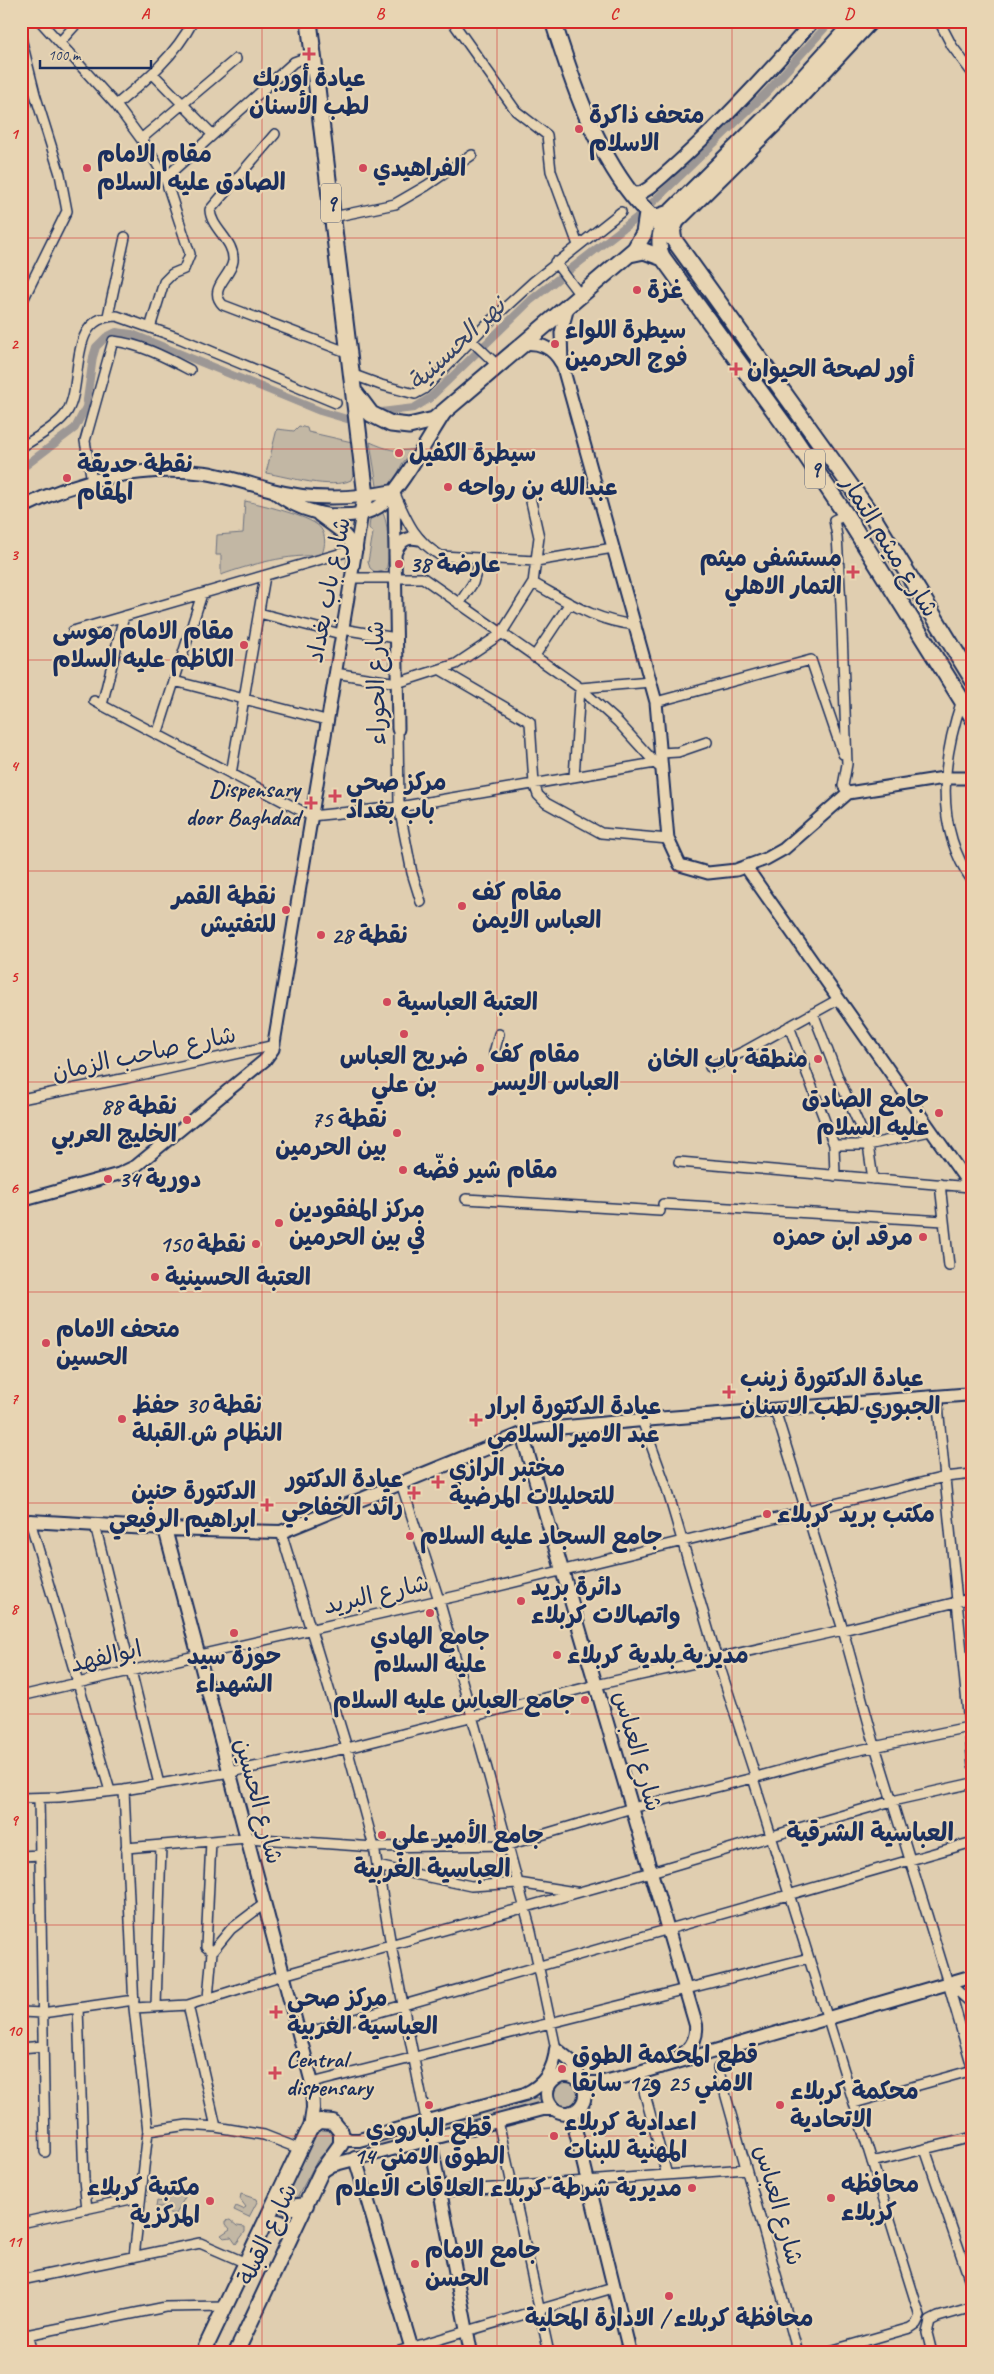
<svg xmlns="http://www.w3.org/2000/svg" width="994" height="2374" font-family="Caveat,'Playpen Sans Arabic',sans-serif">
	<rect width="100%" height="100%" fill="#e0ceb0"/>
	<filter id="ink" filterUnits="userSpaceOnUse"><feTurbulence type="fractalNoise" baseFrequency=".02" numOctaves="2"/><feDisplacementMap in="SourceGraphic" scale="10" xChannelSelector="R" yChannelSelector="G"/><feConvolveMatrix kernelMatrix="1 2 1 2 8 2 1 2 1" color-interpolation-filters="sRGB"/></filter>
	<g filter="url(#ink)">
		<path fill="#c2b7a4" stroke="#6e7381" d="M 299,426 L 307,428 L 308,432 L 352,442 L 354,473 L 351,480 C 331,490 289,477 266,473 L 277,429 L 294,431 Z
			M 370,442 C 386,449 397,453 414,449 L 402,464 L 393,485 L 383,490 L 377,486 Z
			M 245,501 C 261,504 303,515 316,524 C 327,531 326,546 321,556 C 288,554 252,564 221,575 L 221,555 L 216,555 L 217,535 L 243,533 Z
			M 380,510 C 389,514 390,561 386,570 L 376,573 L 370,568 L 368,562 L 373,533 L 369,528 L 370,519 Z
			M552 2094a14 14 0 1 1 28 0a14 14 0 1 1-28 0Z
			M 538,2097 L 540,2103 L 439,2130 L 437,2124 Z
			M 325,2128 L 334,2134 L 335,2140 L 332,2146 L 318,2159 L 297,2198 L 292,2198 L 287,2194 L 288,2188 L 315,2135 Z
			M 168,2190 L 183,2192 L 185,2197 L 176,2214 L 169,2213 L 165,2207 L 156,2207 L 157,2201 L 167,2203 L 164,2198 Z
			M 241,2194 L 256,2199 L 257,2202 L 249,2217 L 234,2210 L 236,2206 L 243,2209 L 246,2207 L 240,2199 Z
			M 230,2220 L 237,2226 L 245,2227 L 245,2232 L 236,2244 L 231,2237 L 224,2238 L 221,2235 L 230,2229 L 226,2224 L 226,2221 Z"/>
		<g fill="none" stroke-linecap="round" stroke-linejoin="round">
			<path stroke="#9c9795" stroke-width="8" d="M 650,205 L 767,92 L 831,21
				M 373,413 L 414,408 L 430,398 L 531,300 L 640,215
				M 21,469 L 75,428 L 86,407 L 93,357 L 96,347 L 106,337 L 116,332 L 132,334 L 320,411 L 347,419 L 357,417"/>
			<defs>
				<path id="minor" d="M 40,21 L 116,105 L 147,147 L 165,178 L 190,254 L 184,269 L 172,274 L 164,282 L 150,328
					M 452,21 L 516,111 L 547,135 L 551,171 L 578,245
					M 939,21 L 952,46 L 973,74
					M 968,21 L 973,26
					M 21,38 L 35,94 L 60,174 L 67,211 L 21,304
					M 60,42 L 79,21
					M 153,74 L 212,134
					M 116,105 C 146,80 175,56 193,21
					M 275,134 L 210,210 C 211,229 235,241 233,261 C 231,277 207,289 223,305 L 349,353
					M 141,139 L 236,59
					M 165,178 L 294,62 L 313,55
					M 333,217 L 395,204 L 426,186 L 472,155
					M 555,262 L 580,295
					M 108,316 L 125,237
					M 471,340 L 497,365
					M 351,374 L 381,385 L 415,394 L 424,389 L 486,325 L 533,282 L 621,212
					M 21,447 C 35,439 59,425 67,412 C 85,382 66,316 117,316 L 179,338 L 336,403
					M 92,481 L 85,441 L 113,341 C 141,344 165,357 190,370
					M 396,496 C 407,522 416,542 441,556 L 536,561 L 613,548
					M 846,515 L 834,520 L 837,536 L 841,605 L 847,764 L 843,786 L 848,793
					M 351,578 L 423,578 L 580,688 L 618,722 L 658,766
					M 533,583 C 568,602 595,621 636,625
					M 459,604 L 473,583 L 480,559
					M 259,613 L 341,634
					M 342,629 L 396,638
					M 73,631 L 356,549
					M 534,657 L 570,603
					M 441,670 L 530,722 L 534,784 L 538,795 L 546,803 L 601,833 L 668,839
					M 335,673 L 397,683 L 456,664 L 501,634 L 533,583 L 539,537 L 530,497
					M 174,681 L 326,720
					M 962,700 C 942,759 934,828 973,882
					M 94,701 L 311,816 L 399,807 L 655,763
					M 656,702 L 811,660 L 843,754
					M 102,705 L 124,616
					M 398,729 L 399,807 L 412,873 L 421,902
					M 157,735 L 202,594
					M 661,753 L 678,752 L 707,742
					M 231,774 L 265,576
					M 574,777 L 580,688 L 651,682
					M 813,1013 L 838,1077 L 868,1145 L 873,1179
					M 789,1026 L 834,1145 L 835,1176
					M 494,1053 L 499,1034
					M 710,1067 L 745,1051 L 839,999
					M 21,1099 L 127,1078 L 275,1045
					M 834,1145 L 868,1145 L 930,1131
					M 679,1162 L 970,1187
					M 940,1184 L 949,1266
					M 466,1199 L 660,1211
					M 663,1204 L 944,1221
					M 937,1396 L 973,1765
					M 775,1410 L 843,1630 L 875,1746 L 948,1983 L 973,2070
					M 642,1420 L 667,1489 L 714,1649 L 756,1778
					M 401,1483 L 439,1600 L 487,1769 L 531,1931 L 556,2049
					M 30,1521 L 110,1791
					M 95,1525 L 159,1784
					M 281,1532 L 347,1748 L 374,1847 L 391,1945 L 430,2139
					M 21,1696 L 470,1593 L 945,1477 L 973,1474
					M 753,1778 L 920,2316 L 916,2324 L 910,2328 L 823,2353
					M 124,1790 L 134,2008 L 148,2131 L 134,2257
					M 21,1798 L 59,1797 L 124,1790 L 230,1772 L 347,1748 L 596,1685 L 843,1630 L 973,1598
					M 39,1798 L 45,2152
					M 211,1841 L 206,1947 L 212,1952
					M 126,1848 L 247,1838 L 374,1847 L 508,1845 L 632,1808 L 753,1778 L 836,1755 L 973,1726
					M 21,1856 L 40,1855
					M 377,1866 L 471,1886 L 518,1883 L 575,1892
					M 949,1983 L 973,2005
					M 208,1998 L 212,1952 L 231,1929 L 260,1907
					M 188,2005 L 216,2127
					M 156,2006 L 161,1845
					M 78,2008 L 84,2180 L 87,2209
					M 134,2008 L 188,2005 L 283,1975 L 651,1872 L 806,1826 L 892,1801 L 973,1783
					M 21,2012 L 42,2013 L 134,2000
					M 299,2035 L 973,1842
					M 21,2048 L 43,2046
					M 718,2068 L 798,2353
					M 639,2073 L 667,2175
					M 312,2083 L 809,1958
					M 854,2103 L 973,2070
					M 498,2121 L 549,2353
					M 148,2131 L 187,2125 L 216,2127 L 264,2135 L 300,2149
					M 925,2149 L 973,2290
					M 872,2162 L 973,2137
					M 440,2192 L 746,2169
					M 21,2223 L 140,2197
					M 21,2280 L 200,2243 L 246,2263
					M 28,2334 L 33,2353
					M 21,2336 L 166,2307 L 226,2306
					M 393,2353 L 613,2288
					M 932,2353 L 927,2333 L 930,2321 L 938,2317 L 973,2307"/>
				<path id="tertiary" d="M 568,307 L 561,333 L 562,364 L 656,702 L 668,839 L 680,865 L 708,873 L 736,870 L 766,859 L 784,849 L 848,793 L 944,778 L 973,778
					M 522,344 C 539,342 552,347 561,363
					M 394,491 L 398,729
					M 395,554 C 399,543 405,536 418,539
					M 746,867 L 973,1190
					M 21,1201 L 119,1174 L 136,1166 L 265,1060 L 273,1049 L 362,513"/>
				<path id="secondary" d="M 631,194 L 641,193 L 649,188 C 709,137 762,80 813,21
					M 276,493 C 291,505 310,512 329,515 C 345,516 364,516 378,507 C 397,496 430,435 444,414
					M 21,508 C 78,479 142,465 206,473 C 229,477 250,484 272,490 C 312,501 354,499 394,491
					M 319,515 L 342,532 L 356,549
					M 522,1434 L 696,2025 C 698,2048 680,2057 661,2067
					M 21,1523 L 30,1521 L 165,1529 L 281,1532 L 522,1434 L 545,1429 L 642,1420 L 973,1394
					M 165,1529 L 312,2083 L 313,2108 L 310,2128
					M547 2094a19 19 0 1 1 38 0a19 19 0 1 1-38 0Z
					M 582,2083 L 600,2083 L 639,2073 L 973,1976
					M 571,2112 L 630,2353
					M 342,2136 L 349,2140 L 359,2140 L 525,2094 C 544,2085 554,2071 556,2049 L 573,2063 L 581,2083
					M 430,2139 L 471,2353
					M 355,2158 L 413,2353
					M 321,2172 L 332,2165 L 543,2109 L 553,2109"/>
				<path id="primary" d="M 674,240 L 673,230 L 677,221 L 776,123 L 871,21
					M 663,258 C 656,243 660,226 669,213 L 776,107 L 854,21
					M 280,2192 L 283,2202 L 291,2207 L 306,2205
					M 264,2225 C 276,2218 287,2222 290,2236
					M 203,2353 L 310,2128 L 320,2121 L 333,2122 L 341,2132 L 341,2144 L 321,2172 L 236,2353"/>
				<path id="trunk" d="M 309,21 L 366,496 L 362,513
					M 553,21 C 572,81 593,145 632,195 C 645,211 660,225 674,240 L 873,517 L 973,680
					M 647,214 L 657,217 L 669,213
					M 630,254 L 644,251 L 663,258 L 794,438 L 846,515 L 973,718
					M 356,394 L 371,414 L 391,424 L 409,426 L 434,420 L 635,249 L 644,233 L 647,214"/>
			</defs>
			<use href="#minor" stroke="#1b2f5e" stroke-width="12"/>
			<use href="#tertiary" stroke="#1b2f5e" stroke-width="15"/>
			<use href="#secondary" stroke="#1b2f5e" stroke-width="16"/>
			<use href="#primary" stroke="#1b2f5e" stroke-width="18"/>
			<use href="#trunk" stroke="#1b2f5e" stroke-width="19"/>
			<use href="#minor" stroke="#e8d5b3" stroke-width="9"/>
			<use href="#tertiary" stroke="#e8d5b3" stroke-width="11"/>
			<use href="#secondary" stroke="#e8d5b3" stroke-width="12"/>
			<use href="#primary" stroke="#e8d5b3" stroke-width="14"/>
			<use href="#trunk" stroke="#e8d5b3" stroke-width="15"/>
		</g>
	</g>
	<path fill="none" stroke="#d62828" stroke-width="1" stroke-opacity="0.55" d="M 262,21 L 262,2353M 497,21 L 497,2353M 732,21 L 732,2353M 21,238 L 973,238M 21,449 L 973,449M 21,660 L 973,660M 21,871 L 973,871M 21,1082 L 973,1082M 21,1292 L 973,1292M 21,1503 L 973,1503M 21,1714 L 973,1714M 21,1925 L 973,1925M 21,2136 L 973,2136"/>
	<g fill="#d1495b" stroke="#e8d5b3" stroke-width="2">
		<path d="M306.5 46.5h5v5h5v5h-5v5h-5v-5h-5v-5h5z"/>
		<circle cx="579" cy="129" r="5"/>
		<circle cx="87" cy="168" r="5"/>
		<circle cx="363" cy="168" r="5"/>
		<circle cx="637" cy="290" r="5"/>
		<circle cx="555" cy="344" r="5"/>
		<path d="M733.5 361.5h5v5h5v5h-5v5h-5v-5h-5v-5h5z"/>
		<circle cx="399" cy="453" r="5"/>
		<circle cx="67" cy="478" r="5"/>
		<circle cx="448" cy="487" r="5"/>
		<circle cx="399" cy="564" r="5"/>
		<path d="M850.5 564.5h5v5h5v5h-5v5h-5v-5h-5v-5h5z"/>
		<circle cx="244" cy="645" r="5"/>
		<path d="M332.5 788.5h5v5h5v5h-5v5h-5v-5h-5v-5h5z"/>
		<path d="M308.5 795.5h5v5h5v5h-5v5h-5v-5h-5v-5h5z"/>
		<circle cx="462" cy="906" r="5"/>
		<circle cx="286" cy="910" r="5"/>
		<circle cx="321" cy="935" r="5"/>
		<circle cx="387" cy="1002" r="5"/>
		<circle cx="404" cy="1034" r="5"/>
		<circle cx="818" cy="1059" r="5"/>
		<circle cx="480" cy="1068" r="5"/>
		<circle cx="939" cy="1113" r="5"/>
		<circle cx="187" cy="1120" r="5"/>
		<circle cx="397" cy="1133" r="5"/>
		<circle cx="403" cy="1170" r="5"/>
		<circle cx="108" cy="1179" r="5"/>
		<circle cx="279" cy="1223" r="5"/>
		<circle cx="923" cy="1237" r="5"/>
		<circle cx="256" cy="1244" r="5"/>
		<circle cx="155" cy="1277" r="5"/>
		<circle cx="46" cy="1343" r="5"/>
		<path d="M726.5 1384.5h5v5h5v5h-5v5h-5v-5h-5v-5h5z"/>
		<circle cx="122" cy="1419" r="5"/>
		<path d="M473.5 1412.5h5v5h5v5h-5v5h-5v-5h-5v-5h5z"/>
		<path d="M435.5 1474.5h5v5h5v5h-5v5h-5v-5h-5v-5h5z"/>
		<path d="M411.5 1485.5h5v5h5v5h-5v5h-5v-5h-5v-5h5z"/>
		<path d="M264.5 1497.5h5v5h5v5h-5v5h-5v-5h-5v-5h5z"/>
		<circle cx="767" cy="1514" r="5"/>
		<circle cx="410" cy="1536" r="5"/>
		<circle cx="521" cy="1601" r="5"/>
		<circle cx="430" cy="1613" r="5"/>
		<circle cx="234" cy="1633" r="5"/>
		<circle cx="557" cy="1655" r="5"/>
		<circle cx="585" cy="1700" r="5"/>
		<circle cx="382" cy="1835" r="5"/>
		<path d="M273.5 2004.5h5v5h5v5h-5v5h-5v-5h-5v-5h5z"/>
		<circle cx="562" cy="2069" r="5"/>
		<path d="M272.5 2065.5h5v5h5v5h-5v5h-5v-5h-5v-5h5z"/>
		<circle cx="429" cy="2105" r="5"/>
		<circle cx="780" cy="2105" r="5"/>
		<circle cx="554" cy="2136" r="5"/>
		<circle cx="692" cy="2188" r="5"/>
		<circle cx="831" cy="2198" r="5"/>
		<circle cx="210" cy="2201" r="5"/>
		<circle cx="415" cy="2264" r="5"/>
		<circle cx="669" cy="2296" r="5"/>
	</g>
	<g text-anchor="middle" stroke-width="4.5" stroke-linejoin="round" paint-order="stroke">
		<g fill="#e8d5b3" stroke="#586178" stroke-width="1">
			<rect x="321" y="183.5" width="20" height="39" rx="4"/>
			<rect x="805" y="449.5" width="20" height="39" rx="4"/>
		</g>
		<g font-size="22" font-weight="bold" fill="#1b2f5e">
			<text x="331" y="211">9</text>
			<text x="815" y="477">9</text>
		</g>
		<g font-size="24" font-weight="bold" fill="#1b2f5e" stroke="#e8d5b3" text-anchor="start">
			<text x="309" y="86" text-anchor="middle">عيادة أوربك<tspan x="309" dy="28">لطب الأسنان</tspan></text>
			<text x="589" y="123">متحف ذاكرة<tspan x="589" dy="28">الاسلام</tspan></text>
			<text x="97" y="162">مقام الامام<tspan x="97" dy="28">الصادق عليه السلام</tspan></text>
			<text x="373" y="176">الفراهيدي</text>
			<text x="647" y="298">غزة</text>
			<text x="565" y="338">سيطرة اللواء<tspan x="565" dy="28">فوج الحرمين</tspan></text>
			<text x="747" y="377">أور لصحة الحيوان</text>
			<text x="409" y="461">سيطرة الكفيل</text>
			<text x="77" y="472">نقطة حديقة<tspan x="77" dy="28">المقام</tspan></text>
			<text x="458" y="495">عبدالله بن رواحه</text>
			<text x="842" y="566" text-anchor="end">مستشفى ميثم<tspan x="842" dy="28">التمار الاهلي</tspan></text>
			<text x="409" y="572">عارضة 38</text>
			<text x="234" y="639" text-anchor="end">مقام الامام موسى<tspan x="234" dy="28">الكاظم عليه السلام</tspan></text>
			<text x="346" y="790">مركز صحي<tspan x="346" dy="28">باب بغداد</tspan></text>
			<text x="300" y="797" text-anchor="end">Dispensary<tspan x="300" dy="28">door Baghdad</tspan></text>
			<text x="472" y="900">مقام كف<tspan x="472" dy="28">العباس الايمن</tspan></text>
			<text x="276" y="904" text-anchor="end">نقطة القمر<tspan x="276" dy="28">للتفتيش</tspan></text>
			<text x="331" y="943">نقطة 28</text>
			<text x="397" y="1010">العتبة العباسية</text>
			<text x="490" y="1062">مقام كف<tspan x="490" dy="28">العباس الايسر</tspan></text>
			<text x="404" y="1064" text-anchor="middle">ضريح العباس<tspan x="404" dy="28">بن علي</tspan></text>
			<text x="808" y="1067" text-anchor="end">منطقة باب الخان</text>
			<text x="929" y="1107" text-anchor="end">جامع الصادق<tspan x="929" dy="28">عليه السلام</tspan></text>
			<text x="177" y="1114" text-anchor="end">نقطة 88<tspan x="177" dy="28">الخليج العربي</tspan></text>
			<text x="387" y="1127" text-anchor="end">نقطة 75<tspan x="387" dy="28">بين الحرمين</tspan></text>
			<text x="413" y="1178">مقام شير فضّه</text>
			<text x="118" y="1187">دورية 34</text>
			<text x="289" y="1217">مركز المفقودين<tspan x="289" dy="28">في بين الحرمين</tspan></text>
			<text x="913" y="1245" text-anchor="end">مرقد ابن حمزه</text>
			<text x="246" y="1252" text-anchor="end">نقطة 150</text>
			<text x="165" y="1285">العتبة الحسينية</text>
			<text x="56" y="1337">متحف الامام<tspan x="56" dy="28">الحسين</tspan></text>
			<text x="740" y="1386">عيادة الدكتورة زينب<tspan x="740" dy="28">الجبوري لطب الاسنان</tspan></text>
			<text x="132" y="1413">نقطة 30 حفظ<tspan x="132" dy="28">النظام ش.القبلة</tspan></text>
			<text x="487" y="1414">عيادة الدكتورة ابرار<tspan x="487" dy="28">عبد الامير السلامي</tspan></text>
			<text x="449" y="1476">مختبر الرازي<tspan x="449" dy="28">للتحليلات المرضية</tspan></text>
			<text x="403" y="1487" text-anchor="end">عيادة الدكتور<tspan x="403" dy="28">رائد الخفاجي</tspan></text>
			<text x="256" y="1499" text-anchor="end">الدكتورة حنين<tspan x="256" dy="28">ابراهيم الرفيعي</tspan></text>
			<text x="777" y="1522">مكتب بريد كربلاء</text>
			<text x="420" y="1544">جامع السجاد عليه السلام</text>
			<text x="531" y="1595">دائرة بريد<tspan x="531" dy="28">واتصالات كربلاء</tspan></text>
			<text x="430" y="1644" text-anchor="middle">جامع الهادي<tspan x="430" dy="28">عليه السلام</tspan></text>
			<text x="567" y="1663">مديرية بلدية كربلاء</text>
			<text x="234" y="1664" text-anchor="middle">حوزة سيد<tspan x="234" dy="28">الشهداء</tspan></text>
			<text x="575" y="1708" text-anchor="end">جامع العباس عليه السلام</text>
			<text x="392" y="1843">جامع الأمير علي</text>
			<text x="287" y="2006">مركز صحي<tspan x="287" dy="28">العباسية الغربية</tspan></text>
			<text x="572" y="2063">قطع المحكمة الطوق<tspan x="572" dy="28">الامني 25 و12 سابقا</tspan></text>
			<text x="286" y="2067">Central<tspan x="286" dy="28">dispensary</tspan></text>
			<text x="790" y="2099">محكمة كربلاء<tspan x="790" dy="28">الاتحادية</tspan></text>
			<text x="564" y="2130">اعدادية كربلاء<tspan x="564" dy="28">المهنية للبنات</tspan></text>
			<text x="429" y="2136" text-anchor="middle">قطع البارودي<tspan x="429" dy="28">الطوق الامني 14</tspan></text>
			<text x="841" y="2192">محافظه<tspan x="841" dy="28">كربلاء</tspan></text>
			<text x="200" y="2195" text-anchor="end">مكتبة كربلاء<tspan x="200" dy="28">المركزية</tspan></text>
			<text x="682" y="2196" text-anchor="end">مديرية شرطة كربلاء العلاقات الاعلام</text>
			<text x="425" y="2258">جامع الامام<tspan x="425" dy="28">الحسن</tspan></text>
			<text x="669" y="2326" text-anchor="middle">محافظة كربلاء / الادارة المحلية</text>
		</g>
		<g font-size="24" fill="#1b2f5e" stroke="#e8d5b3">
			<text transform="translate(890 546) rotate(58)" y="8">شارع ميثم التمار</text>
			<text transform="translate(328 590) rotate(-79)" y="8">شارع باب بغداد</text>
			<text transform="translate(376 683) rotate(-91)" y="8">شارع الحوراء</text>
			<text transform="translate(144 1053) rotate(-12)" y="8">شارع صاحب الزمان</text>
			<text transform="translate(376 1594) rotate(-13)" y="8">شارع البريد</text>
			<text transform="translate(106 1656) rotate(-13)" y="8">ابوالفهد</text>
			<text transform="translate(638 1751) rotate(74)" y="8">شارع العباس</text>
			<text transform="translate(259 1801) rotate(75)" y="8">شارع الحسين</text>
			<text transform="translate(779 2205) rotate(74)" y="8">شارع العباس</text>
			<text transform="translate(267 2234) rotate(-65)" y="8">شارع القبلة</text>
		</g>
		<g font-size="25" font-style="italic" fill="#354469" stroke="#e8d5b3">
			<text transform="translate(456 343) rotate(-43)" y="9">نهر الحسينية</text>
		</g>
		<g font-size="25" font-weight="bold" fill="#1b2f5e" stroke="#e8d5b3">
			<text x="870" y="1841">العباسية الشرقية</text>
			<text x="432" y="1877">العباسية الغربية</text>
		</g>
	</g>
	<rect width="994" height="2374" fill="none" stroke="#e8d5b3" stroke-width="55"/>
	<path d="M40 60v8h111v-8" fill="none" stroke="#1b2f5e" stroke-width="2.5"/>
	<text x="48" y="60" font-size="15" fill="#1b2f5e" stroke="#e8d5b3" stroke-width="4" paint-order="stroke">100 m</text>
	<rect x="28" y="28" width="938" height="2318" fill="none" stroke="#d62828" stroke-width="2"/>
	<g font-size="16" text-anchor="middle" font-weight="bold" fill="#d62828">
		<text x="145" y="19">A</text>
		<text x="380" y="19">B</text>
		<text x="614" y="19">C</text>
		<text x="849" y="19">D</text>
		<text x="14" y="139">1</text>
		<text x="14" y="349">2</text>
		<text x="14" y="560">3</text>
		<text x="14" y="771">4</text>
		<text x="14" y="982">5</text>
		<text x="14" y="1193">6</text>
		<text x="14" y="1404">7</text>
		<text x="14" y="1614">8</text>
		<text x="14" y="1825">9</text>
		<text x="14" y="2036">10</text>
		<text x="14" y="2247">11</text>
	</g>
</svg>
